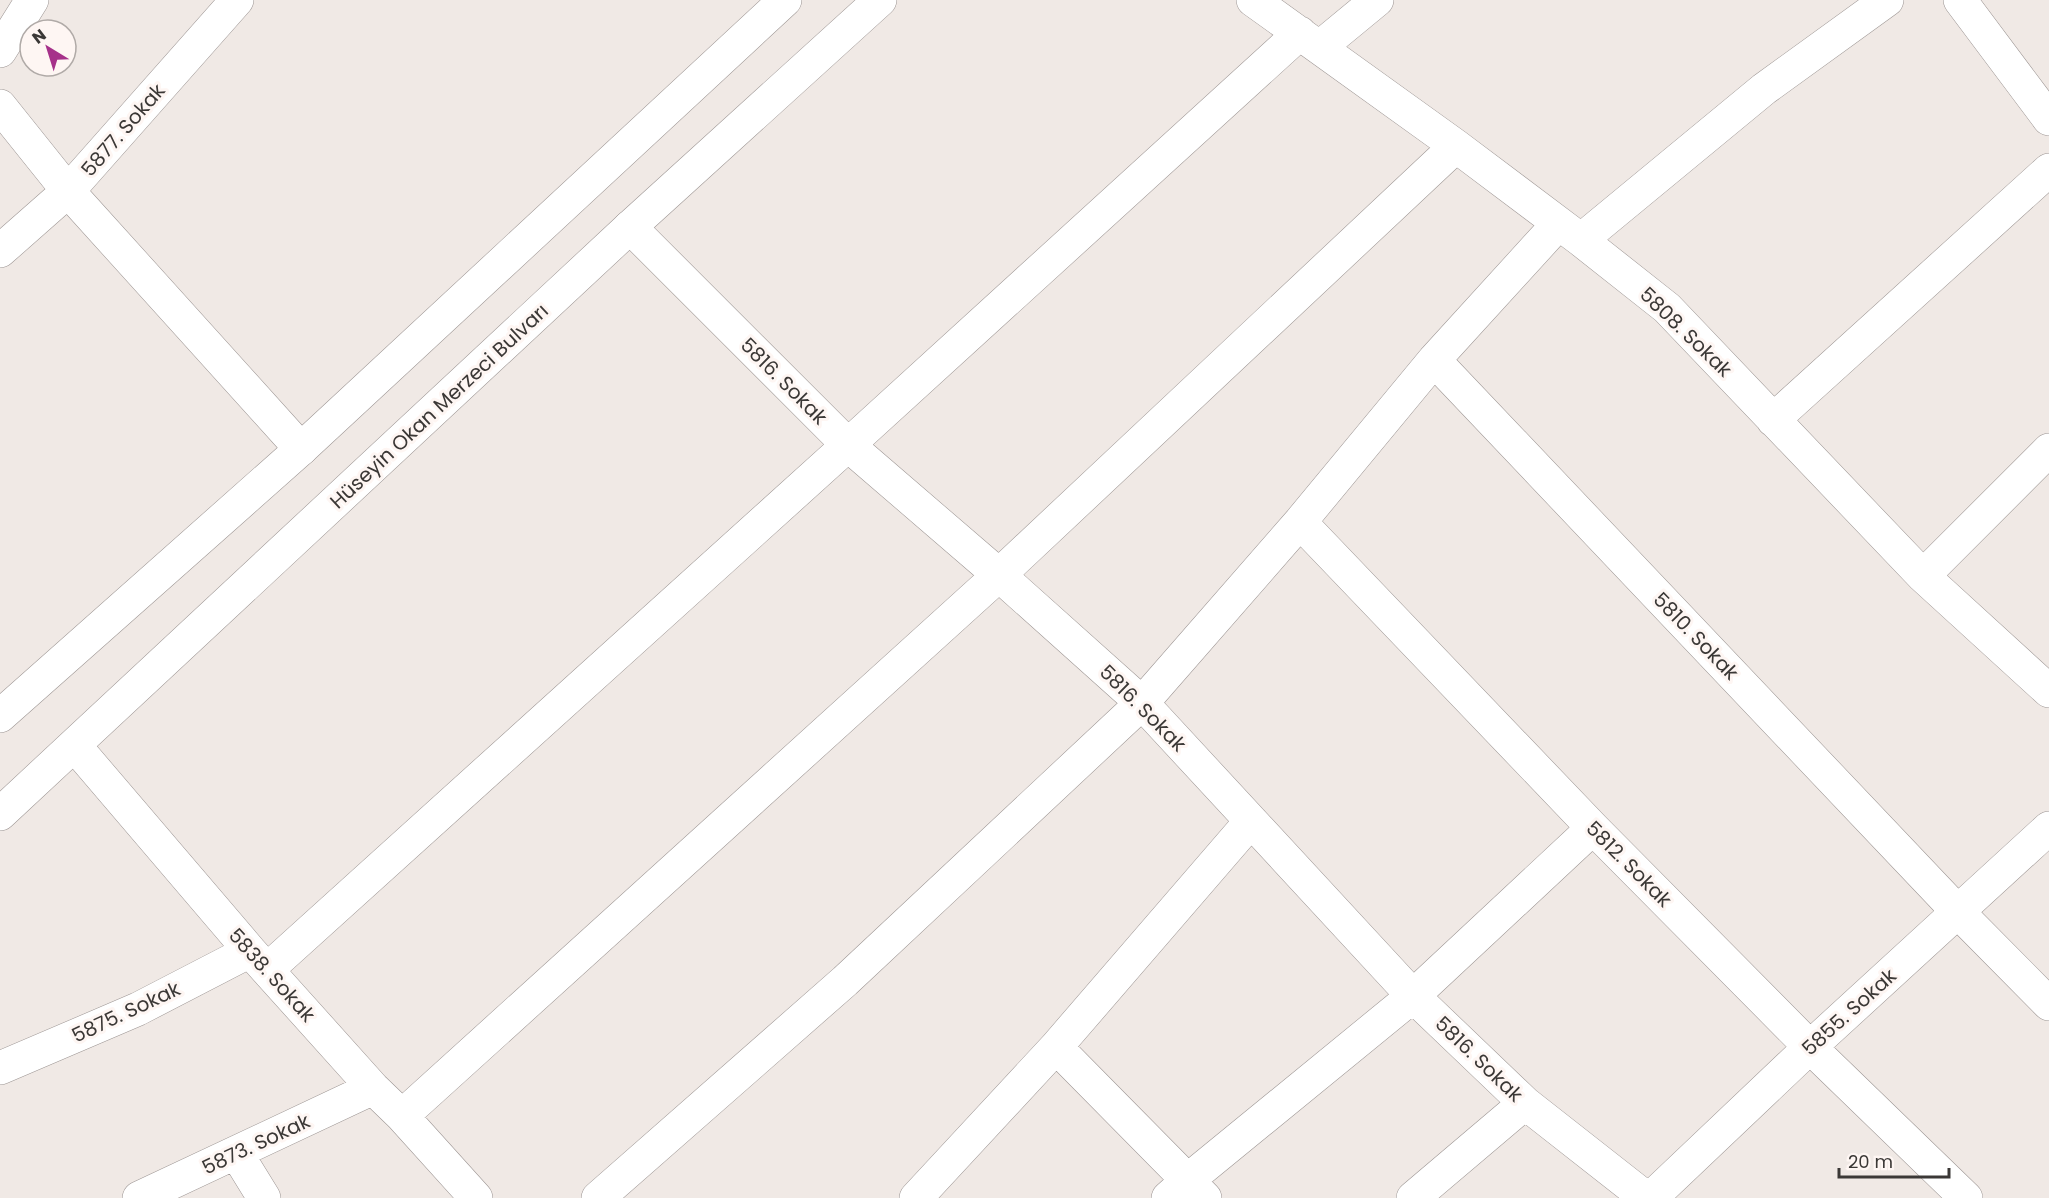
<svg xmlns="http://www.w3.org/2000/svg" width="2049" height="1198" font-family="Poppins,sans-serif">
	<rect width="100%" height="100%" fill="#f0e9e5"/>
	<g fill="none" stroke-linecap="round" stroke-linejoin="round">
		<defs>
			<path id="minor" d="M 1253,0 L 1456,146 L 1581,240 L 1667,308 L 1923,576 L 2049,691
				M 1960,0 L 2049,119
				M 1320,47 L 1377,0
				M 0,51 L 32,0
				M 0,106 L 68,191 L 301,449
				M 630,227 L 848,445 L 999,575 L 1142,703 L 1413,996 L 1525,1103 L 1646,1198
				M 1581,240 L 1764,89 L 1887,0
				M 0,251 L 68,191 L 237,0
				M 1434,360 L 1959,913 L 2049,1004
				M 1773,420 L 2049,170
				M 1300,522 L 1593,828 L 1810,1047 L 1966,1198
				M 1923,576 L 2049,450
				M 75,746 L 250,951 L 373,1088 L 402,1116 L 476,1198
				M 268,969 L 848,445 L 1300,33
				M 1056,1047 L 1205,1198
				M 0,1068 L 138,1009 L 250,951
				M 402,1116 L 999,575 L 1456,146
				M 237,1154 L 264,1198
				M 139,1198 L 373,1088
				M 598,1198 L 845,981 L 1142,703 L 1300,522 L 1434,360 L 1558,224
				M 916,1198 L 1056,1047 L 1251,821
				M 1168,1198 L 1188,1180 L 1413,996 L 1593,828
				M 1413,1198 L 1525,1103
				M 1651,1198 L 1810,1047 L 2049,828"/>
			<path id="major" d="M 0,716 L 301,449 L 785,0
				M 0,814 L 630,227 L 880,0"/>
		</defs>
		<use href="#minor" stroke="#9c9593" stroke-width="34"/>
		<use href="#major" stroke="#9c9593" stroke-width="34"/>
		<use href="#minor" stroke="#fff" stroke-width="33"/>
		<use href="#major" stroke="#fff" stroke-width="33"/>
	</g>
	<g text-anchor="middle" stroke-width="6" stroke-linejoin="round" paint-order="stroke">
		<g font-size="20" fill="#3b3836" stroke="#fef6f3">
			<text transform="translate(123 130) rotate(-49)" y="7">5877. Sokak</text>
			<text transform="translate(1686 332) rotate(44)" y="7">5808. Sokak</text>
			<text transform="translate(784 381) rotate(45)" y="7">5816. Sokak</text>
			<text transform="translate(439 406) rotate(-43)" y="7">Hüseyin Okan Merzeci Bulvarı</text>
			<text transform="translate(1696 636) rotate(46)" y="7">5810. Sokak</text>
			<text transform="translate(1143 708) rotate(45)" y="7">5816. Sokak</text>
			<text transform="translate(1629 864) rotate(45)" y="7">5812. Sokak</text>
			<text transform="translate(272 975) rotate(48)" y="7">5838. Sokak</text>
			<text transform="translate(126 1012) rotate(-25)" y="7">5875. Sokak</text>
			<text transform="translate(1849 1012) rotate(-42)" y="7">5855. Sokak</text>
			<text transform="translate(1479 1059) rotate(44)" y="7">5816. Sokak</text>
			<text transform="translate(256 1144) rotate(-25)" y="7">5873. Sokak</text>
		</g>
	</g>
	<g transform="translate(48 48) rotate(322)"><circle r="28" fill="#fef6f3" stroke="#b0aaa7" stroke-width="1.5"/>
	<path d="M0-4.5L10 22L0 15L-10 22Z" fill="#a6318a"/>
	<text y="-9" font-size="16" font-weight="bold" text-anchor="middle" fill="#3b3836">N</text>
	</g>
	<path d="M1839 1168v9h110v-9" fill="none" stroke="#3b3836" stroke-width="3"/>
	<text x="1848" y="1168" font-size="18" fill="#3b3836" stroke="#fef6f3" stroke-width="4.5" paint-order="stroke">20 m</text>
</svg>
